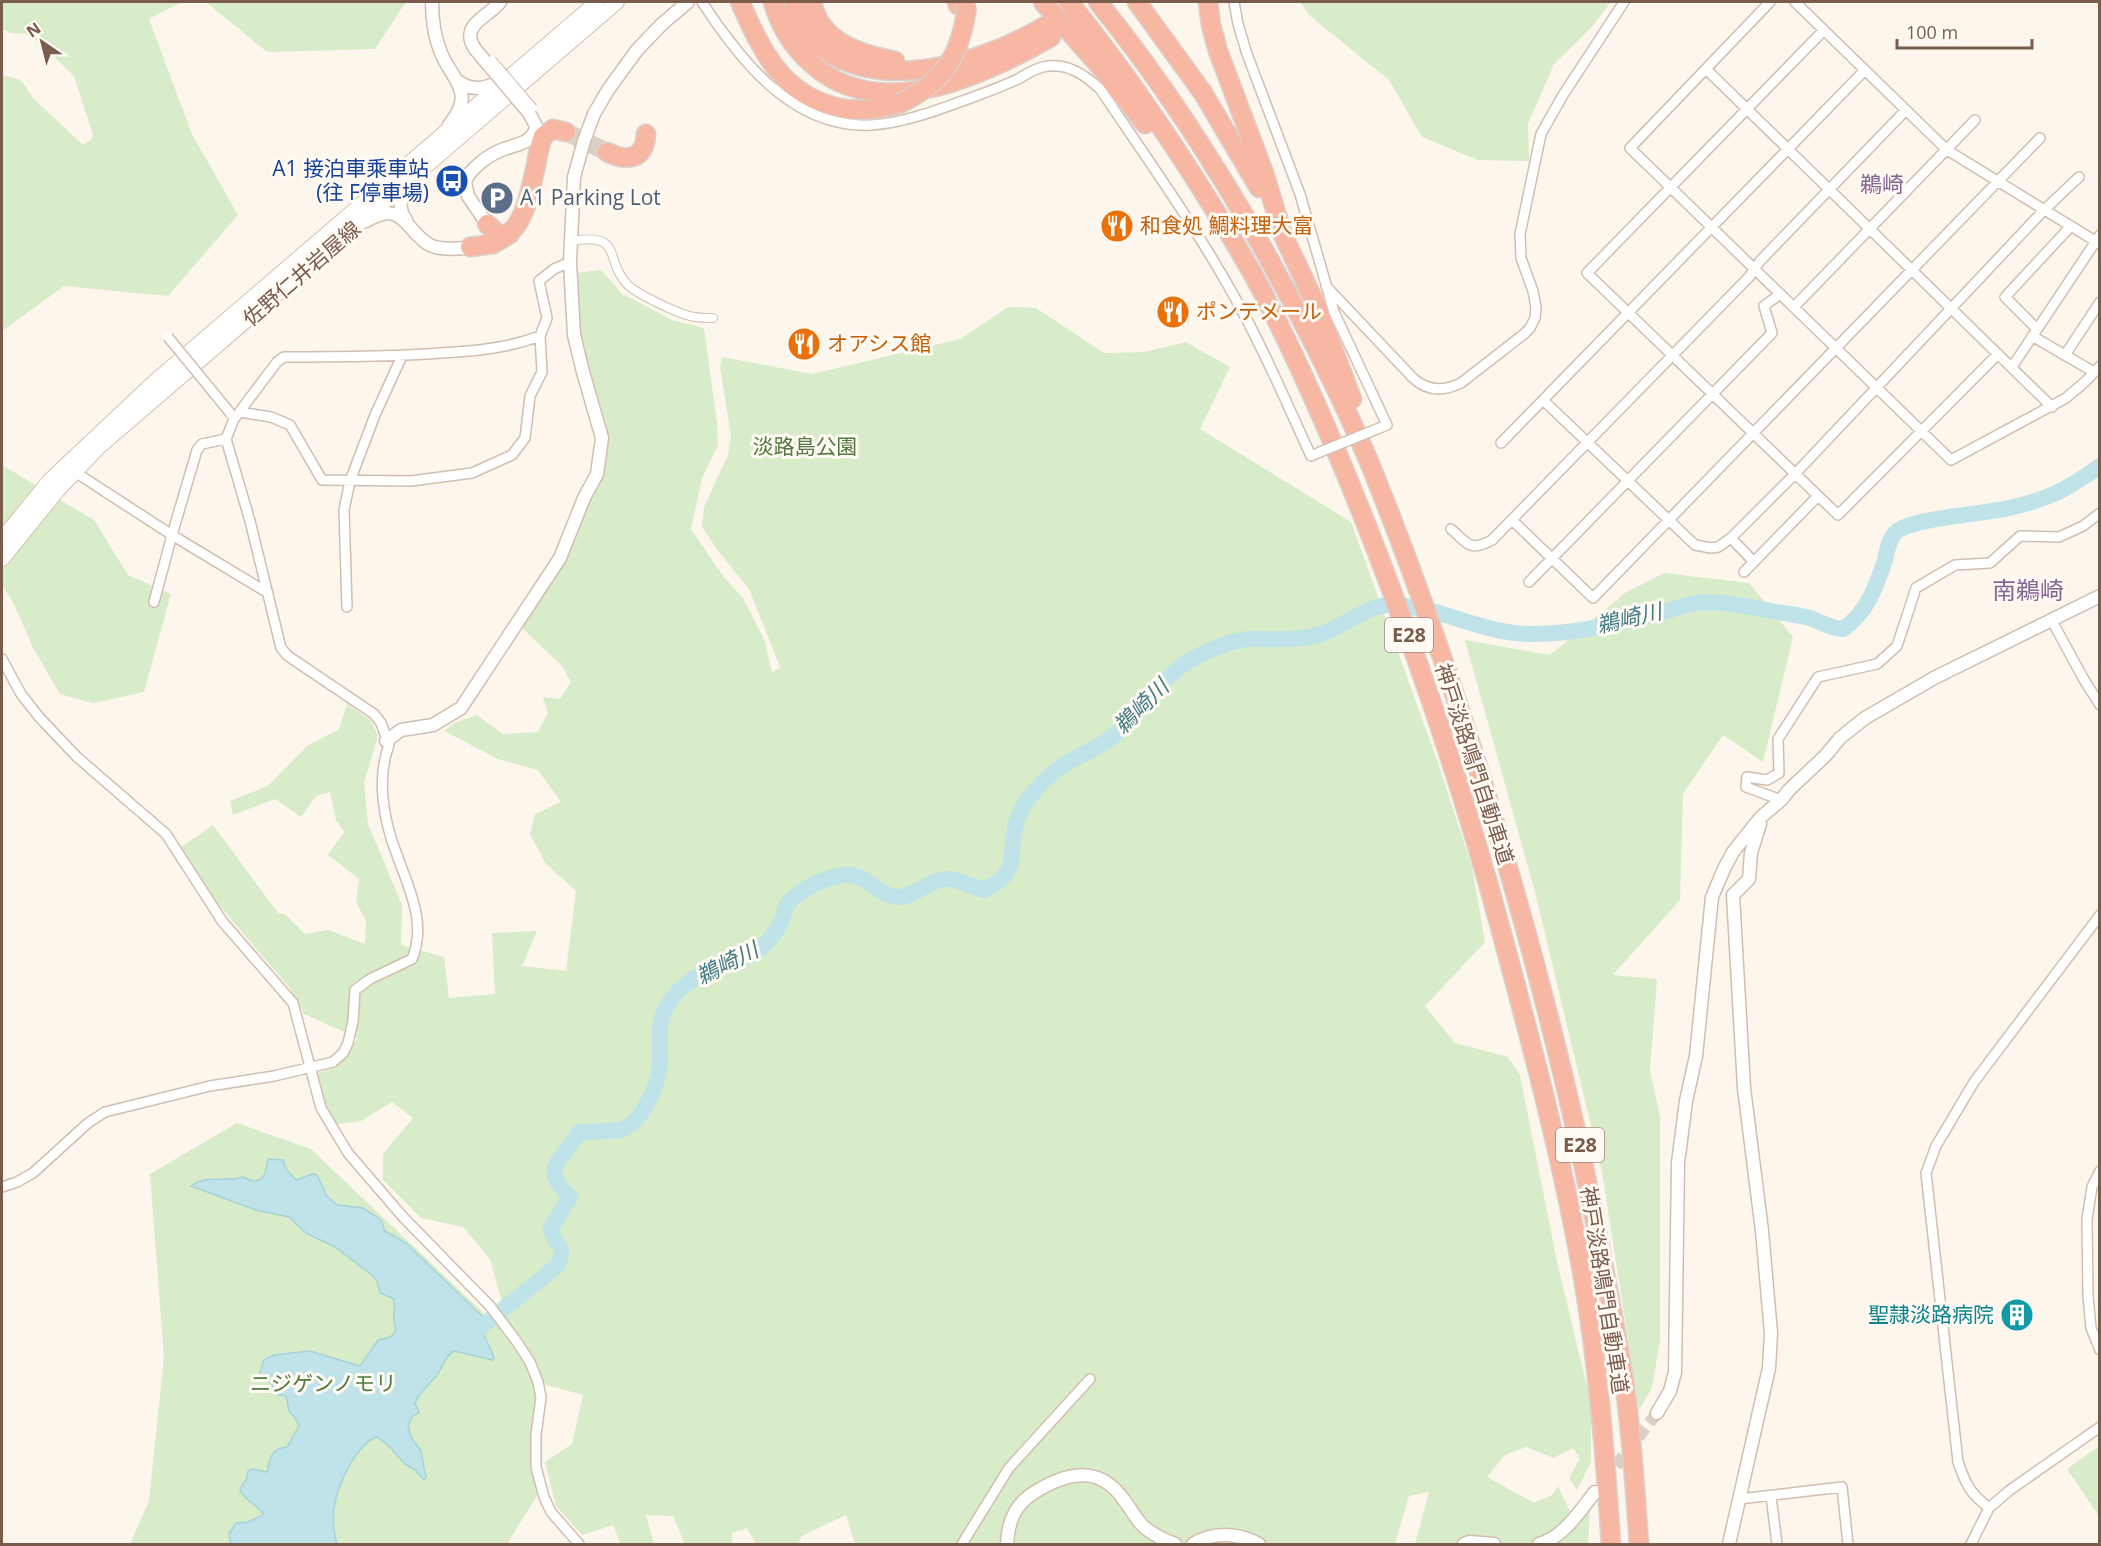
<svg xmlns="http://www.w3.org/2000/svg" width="2101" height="1546" font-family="'Open Sans','Noto Sans JP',sans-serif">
	<rect width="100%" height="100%" fill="#fdf6ec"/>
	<path fill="#d8ecc9" d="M 2,2 L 181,2 L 149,19 L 192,134 L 238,215 L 168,296 L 64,286 L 2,331 L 2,75 L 21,80 L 34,99 L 83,145 L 91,140 L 93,135 L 74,76 L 30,34 L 10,33 L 2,29 Z
		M 206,2 L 406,2 L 375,49 L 267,52 Z
		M 1300,2 L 1611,2 L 1591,28 L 1554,64 L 1528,124 L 1529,161 L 1478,160 L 1422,137 L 1389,80 L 1310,16 Z
		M 601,270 L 624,296 L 625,295 L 672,320 L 704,328 L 717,423 L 718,445 L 702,478 L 691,529 L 723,576 L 743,598 L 765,641 L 772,673 L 780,667 L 749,589 L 719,552 L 702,527 L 704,507 L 728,455 L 731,436 L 720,367 L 722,357 L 812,374 L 960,339 L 1008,307 L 1036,308 L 1104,353 L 1144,352 L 1186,342 L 1230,367 L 1200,429 L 1351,522 L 1438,763 L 1472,867 L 1485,942 L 1425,1006 L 1455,1043 L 1508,1057 L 1520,1075 L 1557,1262 L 1591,1403 L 1591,1462 L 1577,1490 L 1569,1478 L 1580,1458 L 1573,1448 L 1553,1458 L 1526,1447 L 1505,1455 L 1487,1477 L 1534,1503 L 1552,1495 L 1558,1486 L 1574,1520 L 1590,1509 L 1588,1544 L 1415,1544 L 1429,1492 L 1409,1496 L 1395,1544 L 855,1544 L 846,1515 L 802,1536 L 798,1544 L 756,1544 L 747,1528 L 732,1533 L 732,1544 L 685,1544 L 673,1516 L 646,1515 L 654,1544 L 621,1544 L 613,1525 L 582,1535 L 556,1506 L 545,1462 L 572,1444 L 583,1395 L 539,1383 L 540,1491 L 507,1544 L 130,1544 L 149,1501 L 164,1357 L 150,1174 L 237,1123 L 311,1149 L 492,1321 L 505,1313 L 490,1259 L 463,1227 L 421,1218 L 383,1180 L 383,1154 L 413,1118 L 392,1102 L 361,1121 L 337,1124 L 326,1105 L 317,1073 L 337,1067 L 358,1038 L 304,1014 L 289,987 L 218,904 L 180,848 L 213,825 L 278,913 L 285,914 L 305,934 L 328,930 L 365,944 L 366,921 L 356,902 L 359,879 L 328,855 L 344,832 L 336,820 L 330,792 L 316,796 L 301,817 L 275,799 L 233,815 L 230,801 L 268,786 L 307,746 L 339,729 L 347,704 L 370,720 L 378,736 L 364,782 L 368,824 L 402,905 L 401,945 L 444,957 L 449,998 L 495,994 L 492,933 L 537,931 L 522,966 L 566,971 L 576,891 L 546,864 L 530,834 L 535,814 L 561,802 L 538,770 L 498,759 L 444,731 L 454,723 L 477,715 L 503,734 L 538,732 L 548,713 L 543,697 L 560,699 L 571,682 L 562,666 L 522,628 L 574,541 L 607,434 L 581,341 L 576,273 Z
		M 2,465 L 94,520 L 128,575 L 171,594 L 144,692 L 93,703 L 60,694 L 33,648 L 14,604 L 2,585 Z
		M 1664,573 L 1749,583 L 1793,637 L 1763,762 L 1723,735 L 1683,794 L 1680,900 L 1613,975 L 1657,979 L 1650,1070 L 1660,1117 L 1660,1340 L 1652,1388 L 1639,1410 L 1602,1172 L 1536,896 L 1465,640 L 1550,655 L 1625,593 Z
		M 2099,1446 L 2099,1516 L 2067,1469 Z"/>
	<path fill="#bfe3e8" stroke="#a5d3da" stroke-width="1.5" d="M 268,1159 L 283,1160 L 286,1169 L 296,1180 L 312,1174 L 317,1175 L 327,1196 L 337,1205 L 363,1208 L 381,1220 L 385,1231 L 406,1243 L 482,1316 L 486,1325 L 484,1328 L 484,1335 L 494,1357 L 493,1360 L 454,1351 C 444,1357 443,1367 437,1375 C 429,1385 420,1391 415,1403 L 419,1412 L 412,1417 L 408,1426 L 411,1437 L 421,1451 L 426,1478 L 424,1480 L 415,1470 L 405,1464 L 389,1446 L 377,1437 C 357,1443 339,1483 335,1502 C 332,1517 333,1531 337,1544 L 231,1544 L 229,1534 L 236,1523 L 248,1522 L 264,1514 C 257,1505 244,1500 240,1490 L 247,1478 L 248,1471 L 253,1469 L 267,1472 C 270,1459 271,1448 287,1447 L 299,1426 L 295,1418 L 289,1411 L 286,1396 L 275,1394 L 272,1384 L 259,1375 L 264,1360 L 274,1355 L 310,1351 L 360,1366 L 378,1340 C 393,1337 398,1336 394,1320 C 393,1314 395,1306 394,1299 L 380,1293 L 377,1281 L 372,1275 L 335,1247 L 306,1233 L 289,1217 L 256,1210 L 191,1186 C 206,1174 226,1183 243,1177 C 262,1187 266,1176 268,1159 Z"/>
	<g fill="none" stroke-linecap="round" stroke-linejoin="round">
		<path stroke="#bfe3e8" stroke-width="16" d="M 480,1328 L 557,1266 C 568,1246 554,1246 551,1228 L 570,1197 C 538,1167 563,1161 579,1132 C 591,1131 608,1132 620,1130 C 642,1125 658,1084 660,1064 C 661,1045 656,1023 667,1006 C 691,968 717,973 750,955 C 762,949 775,935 781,922 C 786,909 782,907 796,896 C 809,884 842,870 859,877 C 874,883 881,897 899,897 C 915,897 928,880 945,879 C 957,878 972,887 984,890 C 1023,871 1007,855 1016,823 C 1018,815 1024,803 1030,797 C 1041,782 1059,766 1076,758 C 1091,751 1105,744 1118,732 C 1141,713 1156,686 1180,667 C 1195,656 1231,639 1249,639 C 1273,639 1301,641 1324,633 C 1347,625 1367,604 1393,605 C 1442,607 1485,635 1534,634 C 1574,634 1615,624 1653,615 C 1673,611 1684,603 1706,602 C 1728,602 1749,607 1771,611 C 1784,613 1798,615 1810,618 C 1821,622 1832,629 1843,629 C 1867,613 1876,587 1885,560 C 1887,551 1889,538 1897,531 C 1914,518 1984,514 2009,508 C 2047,500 2068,489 2100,466"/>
		<path stroke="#dcd0c4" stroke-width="12" stroke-dasharray="12 6" stroke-linecap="butt" d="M 1605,1480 L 1657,1413"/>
		<path stroke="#dcd0c4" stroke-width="18" stroke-dasharray="18 9" stroke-linecap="butt" d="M 566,132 L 607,152"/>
		<defs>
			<path id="pedestrian" d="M 571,241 C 625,232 603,260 628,285 C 637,294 677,313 690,316 C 697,318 706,318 713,318"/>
			<path id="minor" d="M 702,2 C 740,60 793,129 871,125 C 906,123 943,108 976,96 C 990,91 1005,85 1018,79 C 1027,74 1034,69 1043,67 C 1066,62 1084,74 1100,89 C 1146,157 1194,224 1234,296 C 1263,347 1286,402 1311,456 L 1320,452
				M 1234,2 L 1238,24 L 1247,54 L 1300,194 L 1334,312 L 1387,425 L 1377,429
				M 1770,2 L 1630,148 L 1951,460 L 2066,398 L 2086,381 L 2100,366
				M 1795,2 L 1947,150 L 2100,244
				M 1824,30 L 1587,273 L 1838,515 L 1998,354
				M 1706,69 L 2052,407
				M 1326,286 L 1413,378 C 1427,391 1443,392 1461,383 L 1524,334 L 1530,328 L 1535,318 L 1536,307 L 1533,291 L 1521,258 L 1520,234 L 1541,134 L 1563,95 L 1624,2
				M 1794,307 L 1975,120
				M 2037,329 L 2005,297 L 2071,226
				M 2032,336 L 2094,372
				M 2065,355 L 2100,302
				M 2012,367 L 2100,235
				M 1543,400 L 1695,545 L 1711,548 L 1718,547 L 1731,538 L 1795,474 L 2044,210 L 2079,177
				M 240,412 L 271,417 L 290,425 L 322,480 L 411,481 L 472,473 L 512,455 L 525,438 L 530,396 L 542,372 L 540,336 L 547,318 L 539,281 L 554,269 L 570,262
				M 1501,443 L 1865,70
				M 75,472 L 172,535 L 268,593
				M 1512,520 L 1593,598 L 2040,138
				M 1451,529 C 1468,544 1470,552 1492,540 L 1749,277 L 1760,261 L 1906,110
				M 1731,538 L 1754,562
				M 1744,572 L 1818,496
				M 1529,582 L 1772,333 L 1764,306 L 1780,294
				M 154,602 L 172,535 L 197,450 L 202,444 L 226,439
				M 347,607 L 344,510 L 350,481 L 375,415 L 402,356
				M 2051,619 L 2083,678 L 2100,705
				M 2,659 L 21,694 L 39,717 L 77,757 L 166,834 L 222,921 L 293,1003 L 321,1108 L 348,1153 L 403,1217 L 490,1306 L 517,1342 L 530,1362 L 538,1382 L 541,1397 L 536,1435 L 536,1467 L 544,1497 L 551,1512 L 579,1544
				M 1781,800 L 1746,787 L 1747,777 L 1767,780 L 1779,773 L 1778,739 L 1818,677 L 1877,664 L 1897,646 L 1916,588 L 1955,565 L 1990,563 L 2020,536 L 2059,537 L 2083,526 L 2100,513
				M 2100,1171 L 2092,1187 L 2087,1219 L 2088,1296 L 2091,1328 L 2100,1350
				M 2,1187 L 17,1182 L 33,1173 L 88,1123 L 105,1112 L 210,1086 L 274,1076 L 333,1062 L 343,1053 L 348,1043 L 353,1021 L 355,990 L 370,979 L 412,959 C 427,923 409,889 397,855 C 384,822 376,780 389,745 L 381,723 L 374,714 L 288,656 L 281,648 L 250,521 L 226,439 L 234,419 L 277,362 L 284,357 C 337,357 389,357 441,353 C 476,351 508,348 540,336
				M 1771,1496 L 1777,1544
				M 1739,1499 L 1842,1487 L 1848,1544
				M 1989,1508 C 1970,1493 1966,1485 1958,1462 L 1926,1173 L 1936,1146 L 1974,1082 L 2100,915
				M 962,1544 L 1009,1468 L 1090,1379
				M 1971,1544 L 1989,1508 L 2010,1490 L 2100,1427"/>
			<path id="tertiary" d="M 432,2 C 432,19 434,36 441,53 C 454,83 476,92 449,125
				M 475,49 C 459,25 487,18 500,2
				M 459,82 C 474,92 487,88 502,80
				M 406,220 C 397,207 400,196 409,185
				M 366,221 C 403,200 403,227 428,244 C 439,251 463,249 475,246
				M 488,229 L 487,224 L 468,196 L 465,182 C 470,168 490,154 504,149 C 517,144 534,143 536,126 L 529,113
				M 386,741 L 401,730 L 433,725 L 461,708 L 560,558 L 584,498 L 597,474 L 602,438 L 583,372 L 574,335 L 570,262 L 574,177 L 584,141 L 594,114 L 608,90 L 637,50 L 662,24 L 688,2
				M 1657,1413 L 1670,1391 L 1675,1372 L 1678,1163 L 1686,1101 L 1696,1056 L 1712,897 L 1724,869 L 1733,852 L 1761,817 L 1781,800 L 1789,790 L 1826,755 L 1840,738 L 1865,718 L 1934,678 L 2100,596
				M 1007,1544 C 1008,1519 1017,1501 1040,1489 C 1072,1471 1101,1467 1124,1500 C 1131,1509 1135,1518 1143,1526 C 1152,1534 1164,1540 1175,1544
				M 1193,1544 C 1214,1531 1238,1533 1259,1544
				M 1464,1544 L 1469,1542 L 1494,1544
				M 1539,1544 C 1564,1537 1579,1512 1595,1492
				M 1729,1544 L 1769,1368 L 1771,1333 L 1762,1231 L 1744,1088 L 1733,895 L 1749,879 L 1751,853 L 1760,824"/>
			<path id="secondary" d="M 2,539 L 50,480 L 154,382 L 597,2
				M 2,559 L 58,490 L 99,447 L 617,2"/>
			<path id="motorway" d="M 740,2 C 762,51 782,96 840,108 C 860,112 879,110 899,104
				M 773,2 C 780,26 792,46 811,63 C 879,126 984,75 1051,37
				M 793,2 C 797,21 809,39 825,50 C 887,93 986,61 1045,26
				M 812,2 C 820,42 859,54 895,61
				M 957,2 L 958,5
				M 1043,2 L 1098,64 L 1145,124
				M 1069,2 C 1116,60 1159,122 1199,185 C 1221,220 1244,256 1263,293 C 1306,376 1343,464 1377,552 C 1424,674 1465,797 1499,923 C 1530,1038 1561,1154 1582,1271 C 1598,1362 1605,1453 1611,1544
				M 1098,2 C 1183,107 1254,225 1315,346 C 1336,388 1357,431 1374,474 C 1420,588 1459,703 1494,820 C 1536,961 1573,1103 1600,1248 C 1610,1302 1622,1357 1628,1412 C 1633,1456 1636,1500 1639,1544
				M 1137,2 L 1203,93 L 1259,188
				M 1208,2 L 1211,25 L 1218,51 L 1264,173 L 1283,235 L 1317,307 L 1352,399
				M 607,152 C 627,162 645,160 646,134
				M 487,224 L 499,235 C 530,237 534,158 543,136 L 553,129 L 566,132
				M 470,247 L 493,244 L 510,234"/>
		</defs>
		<use href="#pedestrian" stroke="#d1beb0" stroke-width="10"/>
		<use href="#minor" stroke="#d1beb0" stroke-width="12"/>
		<use href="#tertiary" stroke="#d1beb0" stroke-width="15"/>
		<use href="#secondary" stroke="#d6c0b0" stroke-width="16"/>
		<use href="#motorway" stroke="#dad1cd" stroke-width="21"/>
		<use href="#pedestrian" stroke="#fff" stroke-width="8"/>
		<use href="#minor" stroke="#fff" stroke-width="9"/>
		<use href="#tertiary" stroke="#fff" stroke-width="12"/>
		<use href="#secondary" stroke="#fff" stroke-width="14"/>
		<use href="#motorway" stroke="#f7b7a3" stroke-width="18"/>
		<defs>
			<path id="pedestrian-bridge" d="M 492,60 L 533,108"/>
			<path id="minor-bridge" d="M 168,337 L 231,414
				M 1320,452 L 1377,429"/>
			<path id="tertiary-bridge" d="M 475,49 L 529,113"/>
			<path id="motorway-bridge" d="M 899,104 C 944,83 961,54 967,6"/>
		</defs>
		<use href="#pedestrian-bridge" stroke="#d1beb0" stroke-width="10" stroke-linecap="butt"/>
		<use href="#minor-bridge" stroke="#d1beb0" stroke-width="12" stroke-linecap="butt"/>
		<use href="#tertiary-bridge" stroke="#d1beb0" stroke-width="15" stroke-linecap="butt"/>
		<use href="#motorway-bridge" stroke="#dad1cd" stroke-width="21" stroke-linecap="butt"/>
		<use href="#pedestrian-bridge" stroke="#fff" stroke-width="8"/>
		<use href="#minor-bridge" stroke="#fff" stroke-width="9"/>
		<use href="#tertiary-bridge" stroke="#fff" stroke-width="12"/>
		<use href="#motorway-bridge" stroke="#f7b7a3" stroke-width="18"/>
	</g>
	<defs>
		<symbol id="bus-disc" viewBox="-11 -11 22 22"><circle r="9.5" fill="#1a4fb4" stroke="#fffaf3"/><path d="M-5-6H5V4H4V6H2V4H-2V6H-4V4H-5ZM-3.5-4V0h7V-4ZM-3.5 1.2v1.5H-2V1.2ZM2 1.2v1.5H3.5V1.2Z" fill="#fff"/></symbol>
		<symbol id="parking-disc" viewBox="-11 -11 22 22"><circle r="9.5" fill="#5c6f8a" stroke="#fffaf3"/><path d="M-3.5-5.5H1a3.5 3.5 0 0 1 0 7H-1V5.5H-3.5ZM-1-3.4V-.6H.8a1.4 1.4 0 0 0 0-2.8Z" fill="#fff"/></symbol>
		<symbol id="restaurant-disc" viewBox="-11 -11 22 22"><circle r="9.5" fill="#e8710a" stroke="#fffaf3"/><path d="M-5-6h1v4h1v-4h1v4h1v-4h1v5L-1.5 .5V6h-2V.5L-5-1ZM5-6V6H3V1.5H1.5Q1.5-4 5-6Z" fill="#fff"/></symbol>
		<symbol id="building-disc" viewBox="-11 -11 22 22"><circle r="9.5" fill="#0f9aa8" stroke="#fffaf3"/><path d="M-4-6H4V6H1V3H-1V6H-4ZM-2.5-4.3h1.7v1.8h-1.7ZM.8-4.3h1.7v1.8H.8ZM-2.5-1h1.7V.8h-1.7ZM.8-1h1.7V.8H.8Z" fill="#fff"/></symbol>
	</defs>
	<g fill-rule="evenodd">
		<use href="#bus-disc" x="433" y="162" width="38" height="38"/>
		<use href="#parking-disc" x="478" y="179" width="38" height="38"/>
		<use href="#restaurant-disc" x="1098" y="207" width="38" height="38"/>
		<use href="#restaurant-disc" x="1154" y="293" width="38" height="38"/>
		<use href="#restaurant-disc" x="785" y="325" width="38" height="38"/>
		<use href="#building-disc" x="1998" y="1296" width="38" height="38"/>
	</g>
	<g text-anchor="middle" stroke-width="6" stroke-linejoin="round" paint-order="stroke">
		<g fill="#fffaf3" stroke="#a28b7f" stroke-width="1.5">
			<rect x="1385" y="618" width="48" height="34" rx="4.5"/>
			<rect x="1556" y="1128" width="48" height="34" rx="4.5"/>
		</g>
		<g font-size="20" font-weight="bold" fill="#7a5c4d">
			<text x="1409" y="642">E28</text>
			<text x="1580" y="1152">E28</text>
		</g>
		<g font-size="21" fill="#164399" stroke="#fffaf3" text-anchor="end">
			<text x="429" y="176">A1 接泊車乘車站<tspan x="429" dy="24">(往 F停車場)</tspan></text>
		</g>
		<g font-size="21" fill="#4e5e75" stroke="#fffaf3" text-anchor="start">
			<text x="520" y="205">A1 Parking Lot</text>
		</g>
		<g font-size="21" fill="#c56008" stroke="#fffaf3" text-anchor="start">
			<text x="1140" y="233">和食処 鯛料理大富</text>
			<text x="1196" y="319">ポンテメール</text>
			<text x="827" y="351">オアシス館</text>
		</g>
		<g font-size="21" fill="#7a5c4d" stroke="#fffaf3">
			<text transform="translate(302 274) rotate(-41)" y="7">佐野仁井岩屋線</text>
			<text transform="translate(1474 764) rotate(72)" y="7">神戸淡路鳴門自動車道</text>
			<text transform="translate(1604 1290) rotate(81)" y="7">神戸淡路鳴門自動車道</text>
		</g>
		<g font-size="21" fill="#537a41" stroke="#fffaf3">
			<text x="805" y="454">淡路島公園</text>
			<text x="323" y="1391">ニジゲンノモリ</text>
		</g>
		<g font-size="21" fill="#0d838f" stroke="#fffaf3" text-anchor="end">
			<text x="1994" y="1322">聖隷淡路病院</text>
		</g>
		<g font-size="22" fill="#846695" stroke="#fffaf3">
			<text x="1882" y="192">鵜崎</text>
		</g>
		<g font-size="22" font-style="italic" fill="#437c86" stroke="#fffaf3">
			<text transform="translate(1629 618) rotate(-13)" y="8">鵜崎川</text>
			<text transform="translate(1141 706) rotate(-45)" y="8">鵜崎川</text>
			<text transform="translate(727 963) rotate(-27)" y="8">鵜崎川</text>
		</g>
		<g font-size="24" fill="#846695" stroke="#fffaf3">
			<text x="2028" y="599">南鵜崎</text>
		</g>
	</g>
	<rect width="2101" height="1546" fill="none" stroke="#7a5c4d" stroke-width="6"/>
	<g transform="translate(42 42) rotate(325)" stroke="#fffaf3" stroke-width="4.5" paint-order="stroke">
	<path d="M0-4.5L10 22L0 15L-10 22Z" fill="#7a5c4d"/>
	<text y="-9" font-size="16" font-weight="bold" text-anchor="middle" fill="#7a5c4d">N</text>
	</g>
	<path d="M1897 39v9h135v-9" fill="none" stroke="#7a5c4d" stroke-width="3"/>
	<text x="1906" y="39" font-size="18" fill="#7a5c4d" stroke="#fffaf3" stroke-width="4.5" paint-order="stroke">100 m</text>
</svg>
